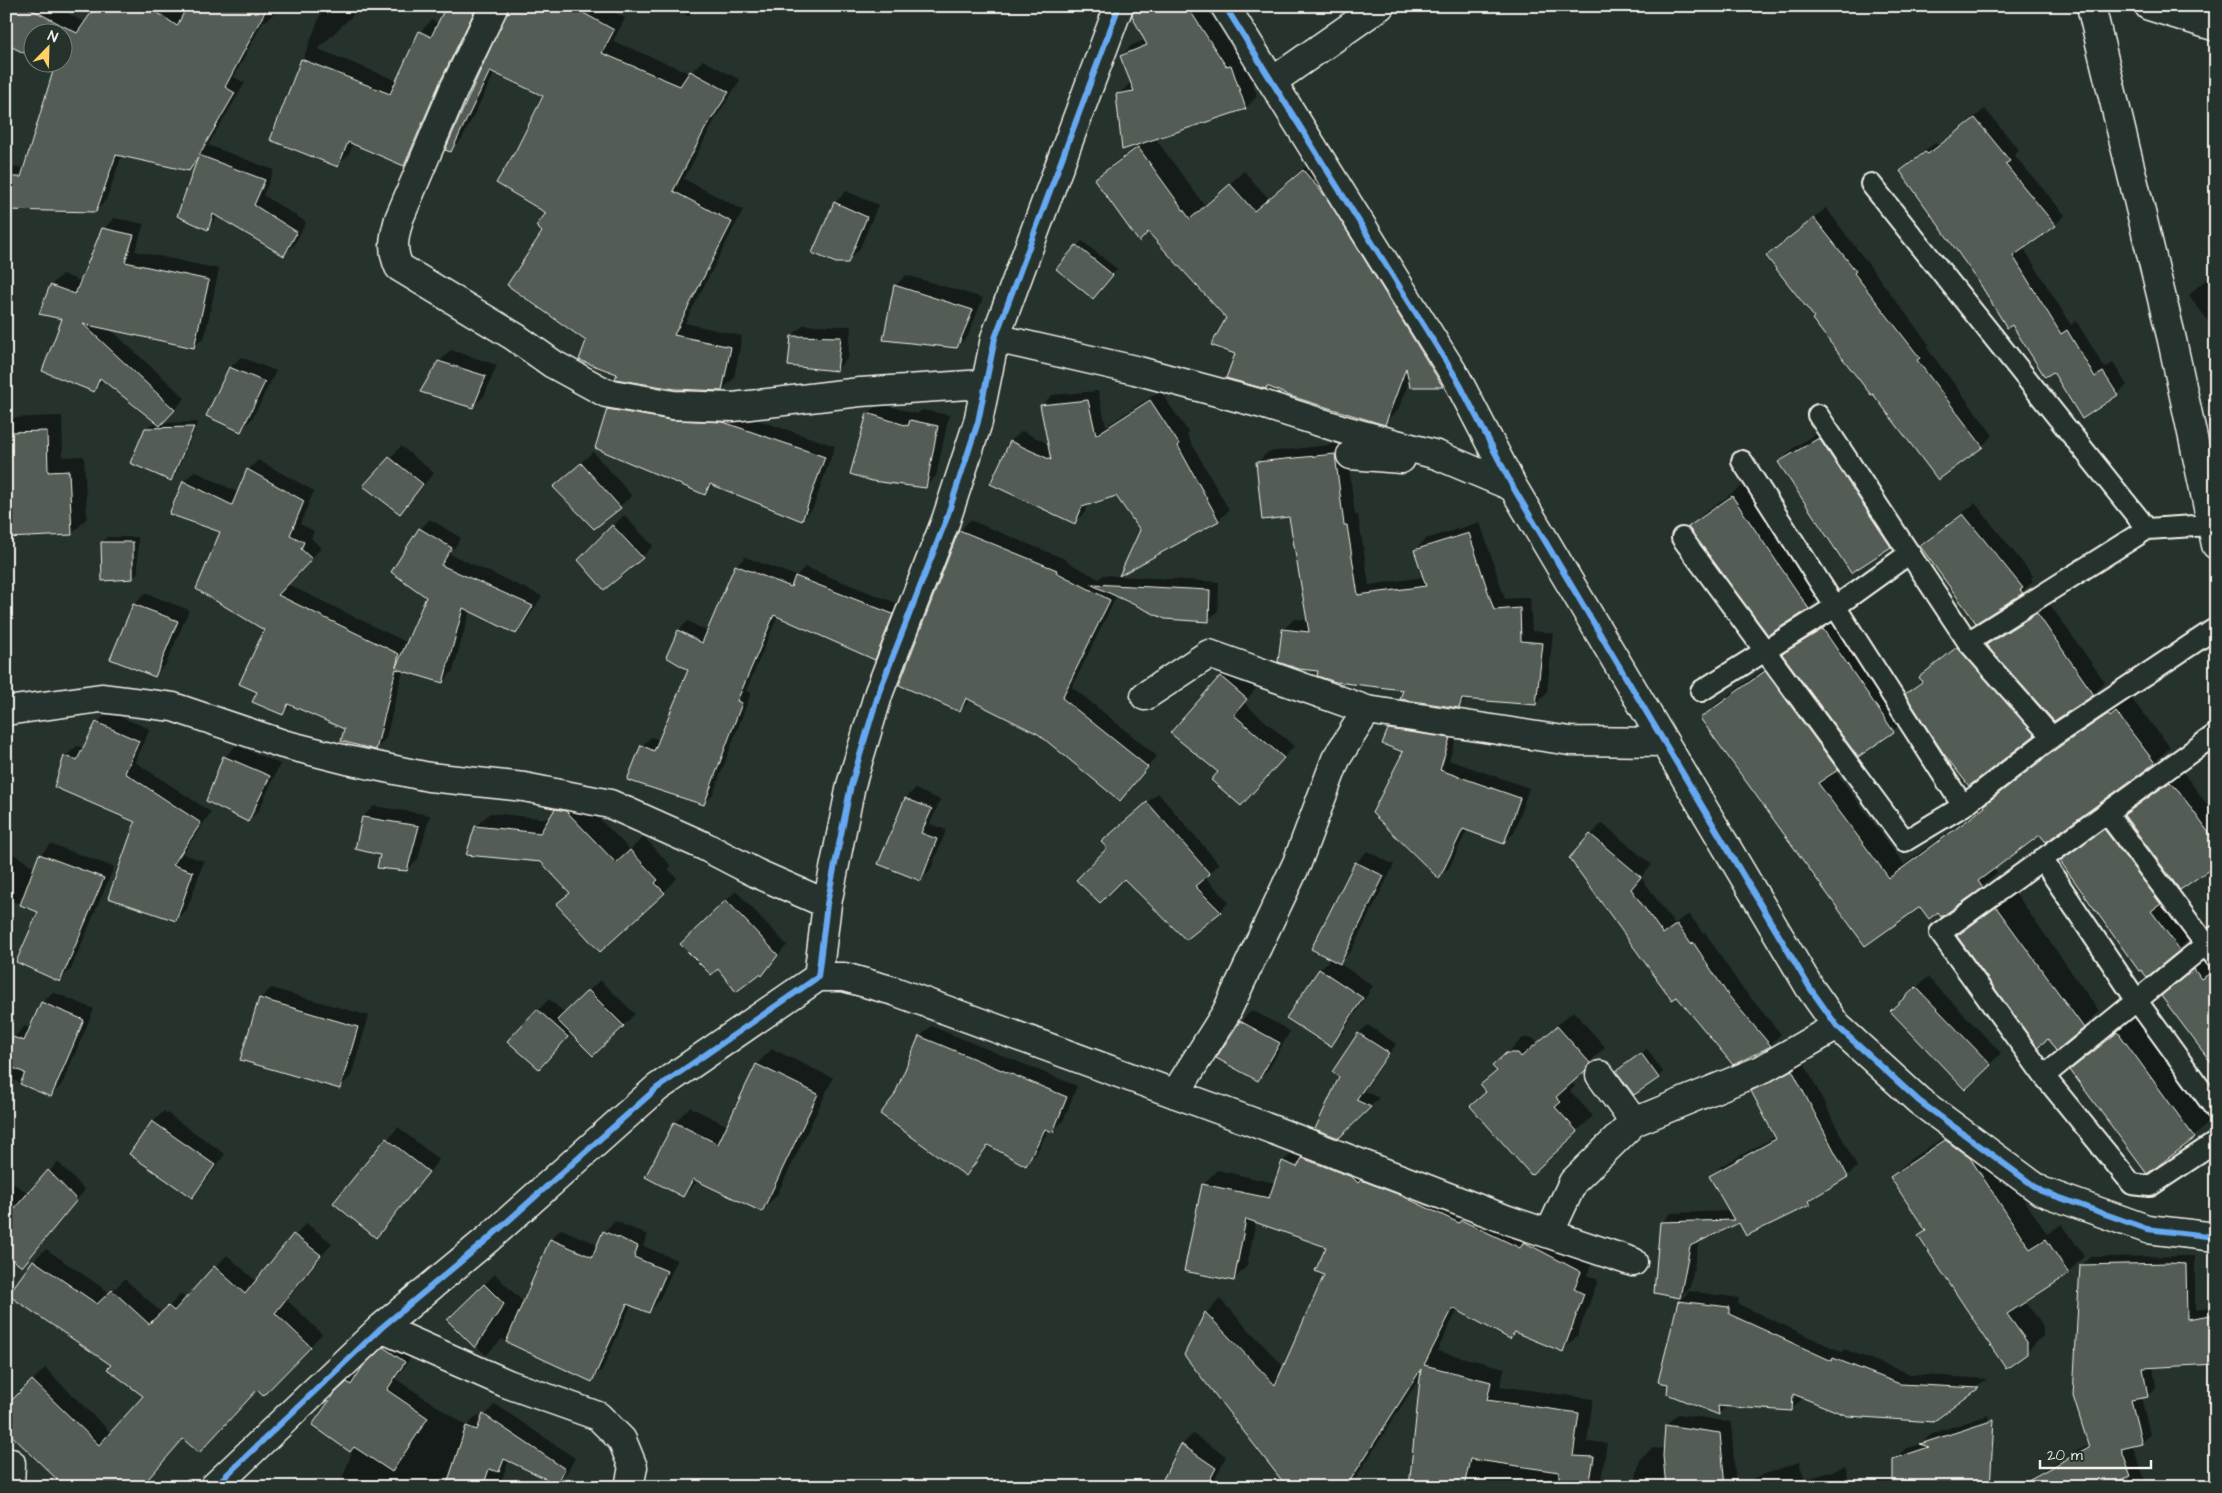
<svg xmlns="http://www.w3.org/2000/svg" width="2222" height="1493" font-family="'Architects Daughter',sans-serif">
	<rect width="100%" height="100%" fill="#26332d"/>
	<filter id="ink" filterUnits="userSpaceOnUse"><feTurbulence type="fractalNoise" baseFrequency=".02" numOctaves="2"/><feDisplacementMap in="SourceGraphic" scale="10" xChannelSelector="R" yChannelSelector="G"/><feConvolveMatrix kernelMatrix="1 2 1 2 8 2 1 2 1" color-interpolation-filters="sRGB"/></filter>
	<g filter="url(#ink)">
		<path fill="#0007" d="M 10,6 L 54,6 L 86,23 L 97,6 L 281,6 L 266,21 L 264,20 L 234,77 L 245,83 L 208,145 L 274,170 L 263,195 L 306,222 L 294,245 L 283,255 L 218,216 L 208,228 L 197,161 L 188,170 L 122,155 L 106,200 L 96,211 L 6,208 L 6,175 L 14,167 L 25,168 L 62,62 L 62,32 L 32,32 L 32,55 L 6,42 Z
			M 324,6 L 362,6 L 318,49 L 398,81 L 420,32 L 432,20 L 439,24 L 447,6 L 482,6 L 416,153 L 404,165 L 353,143 L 349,154 L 337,166 L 271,140 Z
			M 510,6 L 604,6 L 625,18 L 613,41 L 690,73 L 703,60 L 740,80 L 717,116 L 684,179 L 743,210 L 685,323 L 742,336 L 734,378 L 722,390 L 618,374 L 588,341 L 544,232 L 548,213 L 517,151 L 544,95 L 495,72 L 462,139 L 450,151 Z
			M 678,6 L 699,6 L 688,17 Z
			M 1135,6 L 1205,6 L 1237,56 L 1242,54 L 1257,96 L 1246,108 L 1155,138 L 1205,206 L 1244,171 L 1268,198 L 1317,157 L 1456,372 L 1443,385 L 1411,386 L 1410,379 L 1398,410 L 1384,423 L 1268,385 L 1266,388 L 1236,353 L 1227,317 L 1149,231 L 1096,180 L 1110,166 L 1142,142 L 1118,94 L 1132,82 L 1121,56 L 1132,45 L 1145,40 Z
			M 1285,6 L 1298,6 L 1288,12 Z
			M 1985,109 L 2019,150 L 2014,155 L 2065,215 L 2055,225 L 2023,247 L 2071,325 L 2076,321 L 2105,368 L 2113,363 L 2127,385 L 2118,394 L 2053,370 L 1980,281 L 1901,171 L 1911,161 L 1935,143 L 1939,145 Z
			M 846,191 L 878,205 L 859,250 L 847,261 L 835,203 Z
			M 1826,208 L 1930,346 L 1927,348 L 1993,435 L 1982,446 L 1939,478 L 1768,256 Z
			M 114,218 L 144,224 L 135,251 L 219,269 L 205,336 L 194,347 L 110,329 L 185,398 L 162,423 L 198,422 L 176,474 L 171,479 L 146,429 L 151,424 L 158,423 L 104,380 L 94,390 L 64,318 L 41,313 L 51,285 L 62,274 L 82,282 L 104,229 Z
			M 1082,241 L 1117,269 L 1098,292 L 1077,246 Z
			M 2216,274 L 2216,332 L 2189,295 L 2200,284 Z
			M 906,275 L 983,298 L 968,336 L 957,347 L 895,286 Z
			M 803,325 L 851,326 L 848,358 L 837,369 L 792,336 Z
			M 451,350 L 497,365 L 484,396 L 473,407 L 439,362 Z
			M 241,357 L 276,371 L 252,419 L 241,430 L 230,368 Z
			M 1098,391 L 1106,426 L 1160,391 L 1189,433 L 1187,435 L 1229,510 L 1219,520 L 1122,573 L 1142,530 L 1117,495 L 1088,503 L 1085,512 L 1075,522 L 992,484 L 1011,441 L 1022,431 L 1049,444 L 1042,405 L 1052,395 Z
			M 2216,391 L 2216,420 L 2205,401 Z
			M 619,398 L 735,412 L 835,446 L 813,508 L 802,520 L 714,484 L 705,493 L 608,410 Z
			M 879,403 L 917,414 L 922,410 L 949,415 L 936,476 L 925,487 L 868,414 Z
			M 62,416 L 63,457 L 84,456 L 87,518 L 72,534 L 6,537 L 6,418 Z
			M 1836,422 L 1907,529 L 1890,546 L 1779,462 L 1796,446 Z
			M 1346,443 L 1355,515 L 1358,515 L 1369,585 L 1424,577 L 1415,550 L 1426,539 L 1480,522 L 1505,599 L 1530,597 L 1532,631 L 1553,633 L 1547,693 L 1536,704 L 1468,698 L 1459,707 L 1405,689 L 1319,670 L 1283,630 L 1294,619 L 1308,620 L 1290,516 L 1257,463 L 1268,452 Z
			M 401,446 L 434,473 L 400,512 L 365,486 Z
			M 593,452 L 632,496 L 594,527 L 566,476 Z
			M 258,460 L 314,491 L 300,524 L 314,531 L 311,538 L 321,548 L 287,584 L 408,643 L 428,596 L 420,529 L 430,519 L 461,538 L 450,554 L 542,596 L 526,622 L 516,632 L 470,610 L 453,671 L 443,682 L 403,670 L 386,738 L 376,749 L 345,729 L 291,705 L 283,714 L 259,691 L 265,629 L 222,531 L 171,513 L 184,481 L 195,471 L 239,493 L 248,470 Z
			M 1750,481 L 1825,591 L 1809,608 L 1768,633 L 1689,528 L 1706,511 Z
			M 1975,503 L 2033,576 L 2031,578 L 2033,581 L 2022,592 L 1922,547 Z
			M 624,515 L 653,546 L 642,557 L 613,526 Z
			M 970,520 L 1067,560 L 1066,561 L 1099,579 L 1103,575 L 1219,582 L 1218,611 L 1208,620 L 1117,595 L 1072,687 L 1157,756 L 1120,799 L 1038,733 L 971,699 L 960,711 L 960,531 Z
			M 107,537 L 138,537 L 138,572 L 133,578 L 102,542 Z
			M 745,557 L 796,576 L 805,567 L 901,605 L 884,650 L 874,659 L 778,615 L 746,691 L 751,693 L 713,794 L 704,804 L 642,746 L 651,737 L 660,740 L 690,669 L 679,630 L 688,621 L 708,632 L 736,566 Z
			M 145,593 L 189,610 L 166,664 L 154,676 L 134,605 Z
			M 2048,602 L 2105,682 L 2094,694 L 2054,720 L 1988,645 L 1999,634 Z
			M 1840,613 L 1910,714 L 1893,731 L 1784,654 L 1801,638 Z
			M 1969,637 L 2045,723 L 2034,734 L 1907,694 L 1922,680 L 1920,677 L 1932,666 Z
			M 1781,657 L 1852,754 L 1835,771 L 1904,864 L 1987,804 L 2000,790 L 2075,732 L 2124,700 L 2126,703 L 2131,698 L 2170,747 L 2155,762 L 2046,840 L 2041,833 L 1994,868 L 1997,872 L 1982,887 L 1938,911 L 1921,905 L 1702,718 L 1717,703 Z
			M 1232,666 L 1257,687 L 1244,703 L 1294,746 L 1252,793 L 1220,772 L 1221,677 Z
			M 108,712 L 150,729 L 135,762 L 211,812 L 183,854 L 204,861 L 187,909 L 176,920 L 136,821 L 65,757 L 77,746 L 84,748 L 97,723 Z
			M 1399,720 L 1459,729 L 1449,760 L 1529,788 L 1514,833 L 1504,842 L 1467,830 L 1449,868 L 1439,877 L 1405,752 L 1389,730 Z
			M 236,745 L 280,764 L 259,810 L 248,821 L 208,801 L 225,757 Z
			M 2182,771 L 2216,816 L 2216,864 L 2125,815 L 2136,804 Z
			M 915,789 L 940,800 L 930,824 L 946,830 L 930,871 L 921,880 L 880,864 L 906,798 Z
			M 1158,793 L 1219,864 L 1205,877 L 1229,902 L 1220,911 L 1109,848 L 1113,832 Z
			M 570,796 L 579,798 L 630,850 L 644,837 L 671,866 L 668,869 L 677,878 L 664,892 L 558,905 L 571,892 L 542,861 L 476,826 L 490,813 L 550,819 Z
			M 374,806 L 430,815 L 418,859 L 407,870 L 381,854 L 363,817 Z
			M 2116,819 L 2190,938 L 2179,949 L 2061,862 L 2072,850 Z
			M 1602,823 L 1652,865 L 1641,877 L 1674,924 L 1689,914 L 1703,933 L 1705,932 L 1739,984 L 1781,1034 L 1770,1045 L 1571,858 Z
			M 51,844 L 114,867 L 71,969 L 60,980 L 40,911 L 6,899 L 6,849 L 35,868 L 40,855 Z
			M 1367,851 L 1394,865 L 1351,951 L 1339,963 L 1373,986 L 1342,1034 L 1330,1045 L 1288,1017 L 1320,969 L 1331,958 L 1356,863 Z
			M 736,891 L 787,945 L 762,974 L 718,967 L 682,944 Z
			M 2014,891 L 2099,1011 L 2083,1028 L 1958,936 L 1975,919 Z
			M 2211,954 L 2216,960 L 2216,1067 L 2163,996 Z
			M 1928,977 L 2001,1053 L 1990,1064 L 1903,1000 Z
			M 600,980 L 635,1014 L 593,1055 L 572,1032 L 550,1056 L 538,1010 L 549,999 L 565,1013 Z
			M 271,988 L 369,1016 L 351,1076 L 340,1087 L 260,999 Z
			M 53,992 L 94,1009 L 62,1084 L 51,1096 L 6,1077 L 6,1057 L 14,1037 L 25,1026 L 31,1029 L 42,1003 Z
			M 1252,1010 L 1290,1031 L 1269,1069 L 1258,1080 L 1241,1021 Z
			M 1573,1011 L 1605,1047 L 1571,1081 L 1575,1086 L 1570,1091 L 1593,1116 L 1531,1174 L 1482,1085 L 1497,1070 L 1494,1066 L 1523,1038 L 1533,1038 L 1537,1043 Z
			M 2135,1017 L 2211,1120 L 2194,1137 L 2147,1172 L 2072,1070 L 2089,1053 Z
			M 1368,1025 L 1396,1044 L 1364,1091 L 1379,1098 L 1339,1137 L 1341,1076 L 1334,1071 L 1359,1033 Z
			M 931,1026 L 1077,1086 L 1063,1121 L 1052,1131 L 1049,1129 L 1036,1154 L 1025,1164 L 990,1145 L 966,1174 L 895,1096 L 920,1037 Z
			M 772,1049 L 833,1078 L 777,1195 L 761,1211 L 698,1181 L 683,1196 L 675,1122 L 690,1107 L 728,1126 L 757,1064 Z
			M 1647,1049 L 1663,1072 L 1658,1077 L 1618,1071 Z
			M 1803,1061 L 1857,1167 L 1847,1176 L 1819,1193 L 1809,1204 L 1740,1221 L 1699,1241 L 1690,1287 L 1680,1297 L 1661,1223 L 1671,1213 L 1731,1211 L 1711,1176 L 1721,1166 L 1776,1136 L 1753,1091 L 1763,1081 Z
			M 164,1111 L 225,1154 L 203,1185 L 192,1196 L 153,1122 Z
			M 1962,1125 L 1986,1142 L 2047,1234 L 2062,1224 L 2084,1256 L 2068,1273 L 2025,1301 L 2043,1326 L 2043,1336 L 2026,1353 L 1920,1237 L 1927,1230 L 1891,1177 L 1908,1161 Z
			M 398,1127 L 439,1160 L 376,1236 L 335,1203 Z
			M 1297,1148 L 1594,1258 L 1587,1275 L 1598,1280 L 1577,1336 L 1563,1350 L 1516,1331 L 1509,1338 L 1458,1309 L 1437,1351 L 1505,1368 L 1500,1386 L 1593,1399 L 1587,1442 L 1607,1443 L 1600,1487 L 1410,1487 L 1422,1374 L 1350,1487 L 1289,1487 L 1186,1355 L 1206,1313 L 1220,1299 L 1284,1367 L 1326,1274 L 1328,1246 L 1256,1221 L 1247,1266 L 1233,1280 L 1203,1185 L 1217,1170 L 1275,1183 L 1283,1162 Z
			M 58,1162 L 85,1190 L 22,1266 L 6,1253 L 6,1178 L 29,1194 Z
			M 615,1221 L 648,1235 L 643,1246 L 677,1260 L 659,1301 L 649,1312 L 631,1305 L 602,1370 L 591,1380 L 502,1339 L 486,1355 L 449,1320 L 495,1274 L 524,1303 L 551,1239 L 561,1229 L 599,1245 L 604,1232 Z
			M 306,1223 L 332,1243 L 287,1300 L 322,1334 L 275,1382 L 257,1388 L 199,1452 L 184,1438 L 140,1487 L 63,1487 L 65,1485 L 6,1408 L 45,1368 L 111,1433 L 144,1396 L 113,1365 L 33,1261 L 46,1249 L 110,1293 L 125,1279 L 162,1313 L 181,1294 L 186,1299 L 227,1255 L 257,1282 Z
			M 2195,1256 L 2195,1310 L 2216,1307 L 2216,1363 L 2153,1366 L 2156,1387 L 2147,1396 L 2141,1397 L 2150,1434 L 2141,1443 L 2132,1445 L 2148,1487 L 2013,1487 L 2089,1444 L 2081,1266 L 2090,1257 Z
			M 1689,1291 L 1739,1298 L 1738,1304 L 1842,1352 L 1844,1349 L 1910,1374 L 1987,1379 L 1933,1421 L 1801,1396 L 1801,1400 L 1791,1410 L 1727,1405 L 1719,1414 L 1679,1301 Z
			M 395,1337 L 415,1351 L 396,1379 L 467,1426 L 478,1415 L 483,1418 L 495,1404 L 575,1458 L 568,1471 L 557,1482 L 509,1460 L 499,1487 L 339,1487 L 352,1452 L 314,1424 L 336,1394 Z
			M 1678,1414 L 1731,1422 L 1736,1487 L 1634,1487 L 1640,1459 L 1652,1448 L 1665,1449 L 1666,1425 Z
			M 1989,1415 L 1975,1486 L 1745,1487 L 1754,1478 L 1799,1462 L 1805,1480 L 1845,1467 L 1850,1484 L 1894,1479 L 1894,1459 L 1905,1449 L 1921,1444 L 1931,1434 Z
			M 1193,1434 L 1226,1456 L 1211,1487 L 1161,1487 L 1182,1445 Z"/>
		<path fill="#525c55" stroke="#f4f1e8" d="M 6,6 L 25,6 L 77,33 L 96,6 L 148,6 L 177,26 L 187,6 L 268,6 L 225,87 L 235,93 L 199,155 L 265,180 L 254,205 L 297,232 L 284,256 L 213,214 L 208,230 L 177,216 L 198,157 L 189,171 L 116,155 L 96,212 L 6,210 L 6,177 L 21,177 L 54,68 L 44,62 L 62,62 L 62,32 L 32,32 L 32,57 L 6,44 Z
			M 446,6 L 477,6 L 440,82 L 404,166 L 348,142 L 338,167 L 270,140 L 301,59 L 390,94 L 419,31 L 431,37 Z
			M 509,6 L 571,6 L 614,30 L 602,53 L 680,86 L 690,71 L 729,92 L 705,129 L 673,191 L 732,222 L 674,335 L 731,347 L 722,391 L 675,389 L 615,379 L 617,374 L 579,360 L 586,341 L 507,285 L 542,232 L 536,226 L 546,213 L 496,183 L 516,150 L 543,96 L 490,71 L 451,152 L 445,150 Z
			M 1134,6 L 1187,6 L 1226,66 L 1231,65 L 1246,109 L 1122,150 L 1116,94 L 1134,91 L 1120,56 L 1147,45 L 1132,16 Z
			M 1975,118 L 2010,161 L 2005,164 L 2056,226 L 2013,256 L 2061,334 L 2067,330 L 2095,377 L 2103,372 L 2118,395 L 2082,419 L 2053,372 L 2045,377 L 2012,325 L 2007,328 L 1979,282 L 1900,171 L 1925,152 L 1928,154 Z
			M 1138,147 L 1190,219 L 1230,184 L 1254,211 L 1303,170 L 1326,197 L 1443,387 L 1410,387 L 1406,368 L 1385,425 L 1290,396 L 1267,386 L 1266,389 L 1226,378 L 1235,354 L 1211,345 L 1226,318 L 1148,232 L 1139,242 L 1094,179 Z
			M 834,202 L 867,217 L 848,263 L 836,263 L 812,253 Z
			M 1814,218 L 1856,271 L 1854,273 L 1920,358 L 1917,360 L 1983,447 L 1938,480 L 1873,394 L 1871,395 L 1812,319 L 1814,317 L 1766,256 Z
			M 102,228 L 134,235 L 125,262 L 209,280 L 194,348 L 83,324 L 175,410 L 160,426 L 100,378 L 94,392 L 42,371 L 62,319 L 39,314 L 50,285 L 75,294 Z
			M 1076,245 L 1113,275 L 1093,299 L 1056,269 Z
			M 894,285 L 973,310 L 957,348 L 883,340 Z
			M 791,336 L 841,337 L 837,371 L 788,366 Z
			M 438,361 L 486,376 L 473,408 L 420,392 Z
			M 229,367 L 265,382 L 241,432 L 206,416 Z
			M 1088,400 L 1096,435 L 1150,400 L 1179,444 L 1178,446 L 1219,521 L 1119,576 L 1140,530 L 1116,496 L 1082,507 L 1075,524 L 990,484 L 1010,441 L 1051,460 L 1040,405 Z
			M 607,409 L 670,420 L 723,422 L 825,457 L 802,521 L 710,484 L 705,495 L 595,448 Z
			M 867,413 L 908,426 L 910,420 L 938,426 L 926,488 L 872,481 L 850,474 Z
			M 194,427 L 171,481 L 130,463 L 145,428 Z
			M 47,431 L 48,472 L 69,471 L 72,535 L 6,538 L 6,432 Z
			M 1819,438 L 1891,547 L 1851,573 L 1778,462 Z
			M 1335,454 L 1344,525 L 1347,525 L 1358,595 L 1426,586 L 1414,550 L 1469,533 L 1494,610 L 1520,608 L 1521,641 L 1543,643 L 1536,705 L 1462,699 L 1459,708 L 1400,699 L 1403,690 L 1336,682 L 1317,676 L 1318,671 L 1299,669 L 1278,662 L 1282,629 L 1309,632 L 1289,517 L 1262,520 L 1256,462 Z
			M 389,457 L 423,484 L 400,514 L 363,486 Z
			M 581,463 L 621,508 L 594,529 L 553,487 Z
			M 247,469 L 304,501 L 290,535 L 304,542 L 301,549 L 312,559 L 278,595 L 399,654 L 396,667 L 426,597 L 391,572 L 419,528 L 452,548 L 441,565 L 533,606 L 516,634 L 463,608 L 443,683 L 396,669 L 376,750 L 341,741 L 344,729 L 288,704 L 283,715 L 252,702 L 257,692 L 239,684 L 264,630 L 196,589 L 220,532 L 169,514 L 183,481 L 232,505 Z
			M 1732,496 L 1809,609 L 1768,635 L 1688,527 Z
			M 1963,514 L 2023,588 L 2020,590 L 2023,593 L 1976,623 L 1920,546 Z
			M 612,525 L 643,558 L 604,590 L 578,560 Z
			M 959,530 L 1057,570 L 1056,572 L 1110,600 L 1062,698 L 1148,767 L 1120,801 L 1038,734 L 966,698 L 960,712 L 899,685 Z
			M 101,542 L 133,542 L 133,579 L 102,581 Z
			M 735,565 L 791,587 L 795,576 L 893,614 L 875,660 L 774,615 L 737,701 L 742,703 L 704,805 L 627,780 L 641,745 L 654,751 L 688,670 L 666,657 L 678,630 L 702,643 Z
			M 1092,584 L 1210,590 L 1209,622 L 1165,619 L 1092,585 Z
			M 133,604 L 178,621 L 155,677 L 110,659 Z
			M 2037,613 L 2094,695 L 2054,721 L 1986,645 Z
			M 1823,629 L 1894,732 L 1858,757 L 1782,654 Z
			M 1957,647 L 2035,735 L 1969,786 L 1944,754 L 1905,694 L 1922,682 L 1919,677 Z
			M 1765,671 L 1838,770 L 1818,783 L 1889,878 L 1985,807 L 1984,805 L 2059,747 L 2108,714 L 2110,717 L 2116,712 L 2155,763 L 2046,842 L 2040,835 L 1978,881 L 1983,888 L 1941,917 L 1938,912 L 1929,919 L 1920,907 L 1865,946 L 1700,718 Z
			M 1220,676 L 1247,699 L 1234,715 L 1284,758 L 1241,806 L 1211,780 L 1218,772 L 1170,733 Z
			M 96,722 L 139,741 L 125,773 L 201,823 L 173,865 L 193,872 L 176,921 L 108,898 L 135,822 L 54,787 L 64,756 L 77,760 Z
			M 1388,729 L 1450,738 L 1440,770 L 1520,798 L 1504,844 L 1463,829 L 1439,879 L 1372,813 L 1403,752 L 1382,744 Z
			M 223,756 L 270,776 L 248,822 L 206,801 Z
			M 2170,782 L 2179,791 L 2216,843 L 2216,865 L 2180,890 L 2124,815 Z
			M 905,798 L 932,809 L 921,833 L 937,839 L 921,881 L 878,864 Z
			M 1147,802 L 1210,874 L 1195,886 L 1221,912 L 1186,940 L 1124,879 L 1100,903 L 1076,880 L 1107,848 L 1101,842 Z
			M 555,809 L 566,811 L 616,863 L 630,850 L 658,880 L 655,883 L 665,893 L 600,952 L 556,904 L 570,893 L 541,862 L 466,855 L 475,826 L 540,833 Z
			M 362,817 L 419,826 L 407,871 L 377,868 L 380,855 L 355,849 Z
			M 2104,829 L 2161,904 L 2151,911 L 2180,950 L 2147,977 L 2141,970 L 2139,971 L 2060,861 Z
			M 1590,834 L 1641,877 L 1631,889 L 1663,934 L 1677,924 L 1691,944 L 1693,942 L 1728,995 L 1771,1046 L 1733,1065 L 1677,997 L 1672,1000 L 1569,858 Z
			M 39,854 L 104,878 L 60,982 L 16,962 L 38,912 L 20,905 Z
			M 1355,862 L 1384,876 L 1340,964 L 1311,949 Z
			M 726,900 L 778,955 L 762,976 L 760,974 L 736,992 L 718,969 L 711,975 L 680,944 Z
			M 1996,907 L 2084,1028 L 2056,1051 L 2048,1039 L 2037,1047 L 1957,936 Z
			M 1319,969 L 1363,998 L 1331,1047 L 1286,1018 Z
			M 2194,969 L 2201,979 L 2216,970 L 2216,1069 L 2161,996 Z
			M 1916,987 L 1991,1065 L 1965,1090 L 1890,1011 Z
			M 588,990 L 624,1026 L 593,1056 L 557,1020 Z
			M 259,998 L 358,1027 L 340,1089 L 240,1060 Z
			M 41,1002 L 84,1020 L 51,1097 L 20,1084 L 25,1073 L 6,1065 L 6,1054 L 13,1037 L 24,1041 Z
			M 537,1009 L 568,1037 L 539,1069 L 507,1041 Z
			M 1240,1021 L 1280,1043 L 1258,1081 L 1216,1058 Z
			M 1557,1026 L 1590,1063 L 1585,1071 L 1556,1097 L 1561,1102 L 1555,1107 L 1578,1132 L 1531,1175 L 1470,1106 L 1486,1092 L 1480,1085 L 1497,1071 L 1492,1066 L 1506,1053 L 1518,1053 L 1521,1057 Z
			M 2118,1032 L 2195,1138 L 2147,1174 L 2070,1070 Z
			M 1358,1033 L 1389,1053 L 1356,1100 L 1371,1107 L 1339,1138 L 1315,1129 L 1339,1077 L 1332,1072 Z
			M 919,1036 L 1067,1097 L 1053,1132 L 1045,1129 L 1026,1166 L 988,1145 L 966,1176 L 880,1114 L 894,1096 Z
			M 1641,1053 L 1659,1078 L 1634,1095 L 1616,1071 Z
			M 756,1064 L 818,1094 L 762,1212 L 693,1179 L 683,1197 L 645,1177 L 674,1122 L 718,1144 Z
			M 1792,1070 L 1848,1177 L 1808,1201 L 1810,1205 L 1746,1236 L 1739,1223 L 1690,1246 L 1680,1298 L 1654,1293 L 1660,1222 L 1734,1220 L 1709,1176 L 1776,1139 L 1751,1091 Z
			M 152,1121 L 215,1165 L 192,1198 L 129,1154 Z
			M 386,1138 L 429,1172 L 376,1238 L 333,1203 Z
			M 1945,1140 L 1970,1158 L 2030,1249 L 2046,1239 L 2069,1274 L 2007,1314 L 2027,1342 L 2027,1354 L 2006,1369 L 1918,1236 L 1926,1231 L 1890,1177 Z
			M 1302,1158 L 1352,1177 L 1358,1183 L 1361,1180 L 1400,1195 L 1459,1223 L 1461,1220 L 1520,1248 L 1524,1242 L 1581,1272 L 1574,1289 L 1584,1294 L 1563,1352 L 1514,1332 L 1510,1339 L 1453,1308 L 1424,1365 L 1491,1382 L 1487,1400 L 1579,1413 L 1573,1456 L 1594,1457 L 1589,1487 L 1559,1487 L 1559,1472 L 1470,1459 L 1464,1487 L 1409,1487 L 1421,1369 L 1346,1487 L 1287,1487 L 1184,1355 L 1205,1312 L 1275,1385 L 1324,1275 L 1315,1271 L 1326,1247 L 1246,1219 L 1234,1281 L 1184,1271 L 1202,1184 L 1269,1198 L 1282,1161 L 1297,1167 Z
			M 48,1170 L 77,1200 L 22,1267 L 6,1255 L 6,1218 Z
			M 603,1231 L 638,1246 L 634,1257 L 667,1271 L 649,1313 L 627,1304 L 592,1382 L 506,1342 L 550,1239 L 592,1257 Z
			M 293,1234 L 321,1255 L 275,1313 L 311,1347 L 263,1396 L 257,1390 L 199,1453 L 183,1439 L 141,1487 L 65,1487 L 6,1430 L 6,1406 L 32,1380 L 99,1445 L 143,1396 L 107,1369 L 111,1365 L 8,1295 L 33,1260 L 97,1304 L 112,1290 L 149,1324 L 168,1306 L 174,1311 L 214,1266 L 245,1294 Z
			M 2169,1263 L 2186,1264 L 2187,1319 L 2216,1314 L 2216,1364 L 2143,1368 L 2148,1397 L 2131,1400 L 2142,1444 L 2121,1449 L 2131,1476 L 2103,1487 L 2015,1487 L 2089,1447 L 2073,1396 L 2080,1265 Z
			M 484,1284 L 504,1304 L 475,1348 L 447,1320 Z
			M 1678,1301 L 1729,1307 L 1729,1314 L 1832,1361 L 1833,1358 L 1900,1384 L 1979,1388 L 1933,1422 L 1848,1416 L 1793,1394 L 1792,1411 L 1718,1406 L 1719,1415 L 1667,1394 L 1668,1384 L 1658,1382 Z
			M 383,1347 L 405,1362 L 387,1390 L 428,1418 L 392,1472 L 354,1447 L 350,1452 L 312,1425 L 335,1393 L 347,1382 L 351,1385 L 363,1366 Z
			M 483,1414 L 565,1469 L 557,1484 L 504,1459 L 499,1472 L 489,1469 L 483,1487 L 446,1487 L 466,1426 L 477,1430 Z
			M 1994,1420 L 1990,1487 L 1893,1487 L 1893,1459 L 1929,1447 L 1920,1444 Z
			M 1665,1425 L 1720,1433 L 1725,1487 L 1666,1487 L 1663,1456 Z
			M 1181,1444 L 1216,1468 L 1206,1487 L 1159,1487 Z"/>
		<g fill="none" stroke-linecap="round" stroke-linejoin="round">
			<defs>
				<path id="lane" d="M 1871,184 L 2147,529 L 1968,642
					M 1818,415 L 1968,642 L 2052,737
					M 1742,461 L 1963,806
					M 2147,529 L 2210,525
					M 1682,538 L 1905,841 L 1963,806 L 2052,737 L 2216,628
					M 1701,691 L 1835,607 L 1910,553
					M 2216,734 L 1940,933 L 2044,1076 L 2216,936
					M 2107,813 L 2216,958
					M 2042,859 L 2137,1001 L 2216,1110
					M 2044,1076 L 2132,1184 L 2150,1186 L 2216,1142"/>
				<path id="street" d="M 494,6 L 454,89 L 399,219 C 394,237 391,249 399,267 L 515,337 L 553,364 L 606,393 L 673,405 L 733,407 L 860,392 L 984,384
					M 1225,6 L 1457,379 L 1513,487 L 1810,988 L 1837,1026 L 1919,1101 L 2041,1191 L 2147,1229 L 2216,1237
					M 2091,6 L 2172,340 L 2216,545
					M 2149,6 L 2216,27
					M 1273,81 L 1380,6
					M 995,338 L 1135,370 L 1262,404 L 1348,431 L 1437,455 L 1513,487
					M 1351,455 L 1401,459
					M 1145,696 L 1209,654 L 1367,710
					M 6,711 L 101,698 L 173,707 L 283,744 L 347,760 L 429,777 L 524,787 L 610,804 L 704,846 L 756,873 L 827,904
					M 818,977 L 844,977 L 894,991 L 1250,1121 L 1508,1220 L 1633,1262
					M 1175,1094 L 1226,1013 L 1297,863 L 1336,759 L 1367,710 L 1570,741 L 1664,742
					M 1634,1122 L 1761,1070 L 1837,1026
					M 1549,1234 L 1573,1182 L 1634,1122 L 1600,1075
					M 381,1328 L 508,1384 L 598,1416 L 622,1440 L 633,1467 L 629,1487
					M 6,1462 L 11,1463 L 10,1487
					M 214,1487 L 381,1328 L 489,1238 L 657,1088 L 818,977 L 827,904 L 851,785 L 879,692 L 946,520 L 978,422 L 995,338 L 1119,6"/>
			</defs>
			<use href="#lane" stroke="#f4f1e8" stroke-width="24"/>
			<use href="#street" stroke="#f4f1e8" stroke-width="31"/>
			<use href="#lane" stroke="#26332d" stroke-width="20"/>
			<use href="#street" stroke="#26332d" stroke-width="28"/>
			<defs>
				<path id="cycleway" d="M 1225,6 L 1457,379 L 1513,487 L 1810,988 L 1837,1026 L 1919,1101 L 2041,1191 L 2147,1229 L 2216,1237
					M 214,1487 L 381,1328 L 489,1238 L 657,1088 L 818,977 L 827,904 L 851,785 L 879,692 L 946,520 L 978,422 L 995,338 L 1119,6"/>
			</defs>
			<use href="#cycleway" stroke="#26332d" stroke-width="9"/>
			<use href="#cycleway" stroke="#66a8f1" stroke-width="6"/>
		</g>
	</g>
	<rect width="2222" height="1493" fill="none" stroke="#26332d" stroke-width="25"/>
	<rect x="12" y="12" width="2197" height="1468" fill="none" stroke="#f4f1e8" stroke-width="2" filter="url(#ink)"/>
	<g transform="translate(48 48) rotate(23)"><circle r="24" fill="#26332d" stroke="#787f78"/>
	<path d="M0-4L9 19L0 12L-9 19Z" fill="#ffd166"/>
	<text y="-8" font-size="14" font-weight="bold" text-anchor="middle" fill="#f4f1e8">N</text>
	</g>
	<path d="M2040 1460v8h111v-8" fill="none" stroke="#f4f1e8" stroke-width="2.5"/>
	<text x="2047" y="1460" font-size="15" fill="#f4f1e8" stroke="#26332d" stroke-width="4" paint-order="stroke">20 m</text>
</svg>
